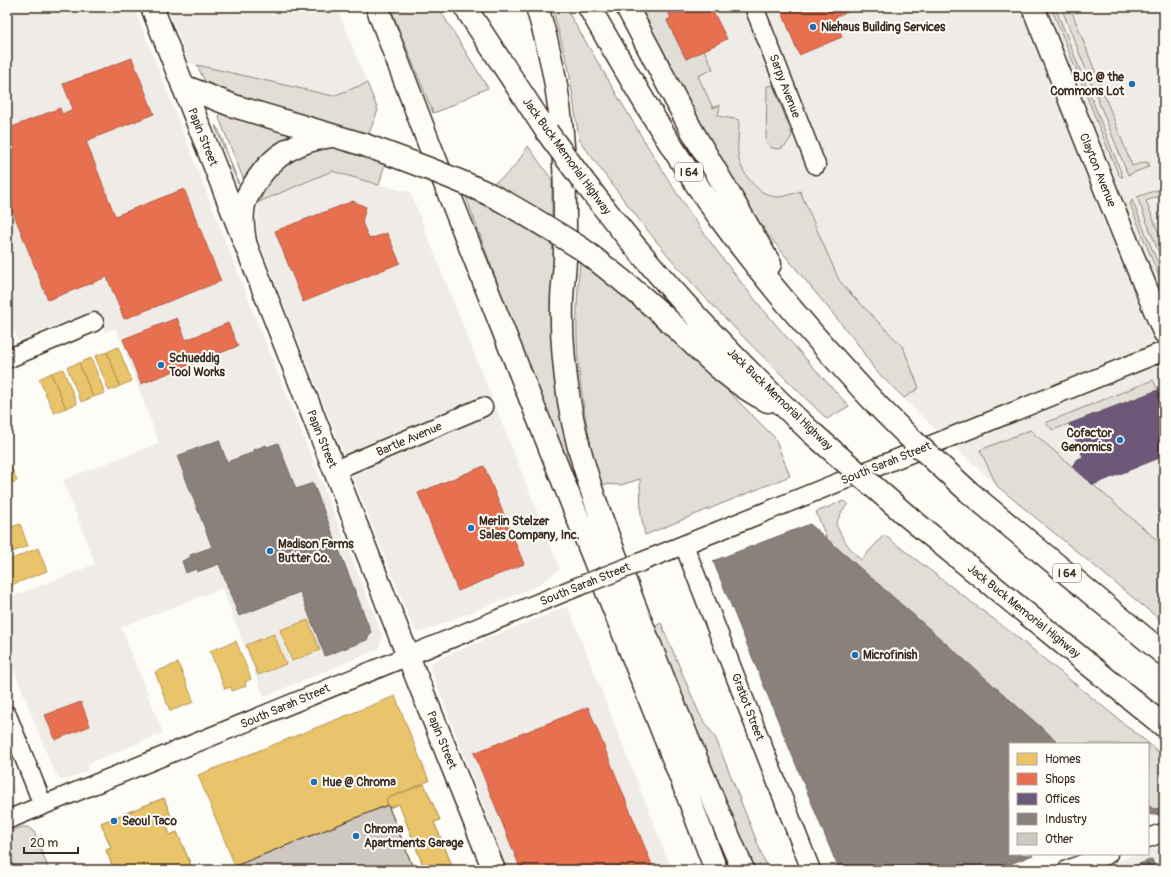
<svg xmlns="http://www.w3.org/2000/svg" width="1171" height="877" font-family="Pangolin,sans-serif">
	<rect width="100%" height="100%" fill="#fdfcf7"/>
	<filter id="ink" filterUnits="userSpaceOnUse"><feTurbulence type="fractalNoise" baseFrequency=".025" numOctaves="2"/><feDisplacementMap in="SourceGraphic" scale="8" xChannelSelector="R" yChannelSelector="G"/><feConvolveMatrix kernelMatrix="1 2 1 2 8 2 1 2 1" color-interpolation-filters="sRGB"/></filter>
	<g filter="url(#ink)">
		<path fill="#efece7" d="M 7,7 L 134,7 L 244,288 L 382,634 L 381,643 L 378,649 L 264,697 L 222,588 L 121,627 L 163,733 L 89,763 L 87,771 L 66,780 L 61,779 L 54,772 L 7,652 L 7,599 L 95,564 L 63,480 L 159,443 L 116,328 L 105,332 L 95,310 L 18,341 L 7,314 Z
			M 167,7 L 337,7 L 367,83 L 333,97 L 189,63 Z
			M 638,7 L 1164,7 L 1164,623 L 997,486 L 935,429 L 875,370 L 857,343 L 769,236 Z
			M 332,171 L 379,185 L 410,192 L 560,569 L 535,587 L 421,632 L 417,632 L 412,625 L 261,247 L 257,232 L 257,215 L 259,202 Z
			M 568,606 L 672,870 L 508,870 L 430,667 L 431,664 L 435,660 Z
			M 7,774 L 14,791 L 11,798 L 7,800 Z
			M 1151,848 L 1158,849 L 1162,853 L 1164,857 L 1164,870 L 1095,870 L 1135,854 L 1148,854 L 1148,849 Z"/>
		<path fill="#e1ded7" stroke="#8e847a" d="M 390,7 L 438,7 L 488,88 C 469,95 452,107 433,113 Z
			M 552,7 L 565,7 C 606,75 644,144 688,210 C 735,280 791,344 849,406 L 827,419 C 779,372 729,325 684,274 C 648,233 615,189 583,145 L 579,139 L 569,70 Z
			M 638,7 L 666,7 L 671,18 L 667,21 L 686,59 L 704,50 L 713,69 L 698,76 L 713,108 L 720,105 L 718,116 L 739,120 C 739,131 737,143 738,154 C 740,172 757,195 777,197 C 785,197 792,194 800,191 L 839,280 L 849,292 L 903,347 L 919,388 L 904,398 L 875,370 L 857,343 L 769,236 L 737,189 L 705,133 Z
			M 1051,7 L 1055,7 L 1123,177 L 1121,177 L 1118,174 Z
			M 1061,7 L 1070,7 L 1132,166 L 1145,162 L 1149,163 L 1148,167 L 1128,175 Z
			M 197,65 L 333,96 L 367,83 L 378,110 L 368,136 L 207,86 Z
			M 773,85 L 790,129 L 792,136 L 786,145 L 780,149 L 771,148 L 766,141 L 767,86 Z
			M 220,112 L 294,135 L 272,148 L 261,157 L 243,178 L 219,118 Z
			M 215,126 L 216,126 L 219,131 L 239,184 L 238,184 Z
			M 528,146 L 552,180 L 552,216 L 493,183 C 508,177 520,160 528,146 Z
			M 333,147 L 385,163 L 379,185 L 332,171 L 259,202 L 269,182 L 278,171 L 289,160 L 317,149 Z
			M 1157,190 L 1159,191 L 1159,196 L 1146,201 L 1164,246 L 1164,266 L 1137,197 Z
			M 466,197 L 493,210 L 555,244 C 553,275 549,308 551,339 C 555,385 566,429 576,474 L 573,476 L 516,334 Z
			M 1132,200 L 1164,278 L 1164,289 L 1130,204 Z
			M 580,261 L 620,290 L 682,345 L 775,438 L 790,476 L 645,535 L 641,515 L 640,479 L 621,485 L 599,484 C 592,452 585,420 581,387 C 575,346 576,303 580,261 Z
			M 1153,380 L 1158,390 L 1053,430 L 1045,423 Z
			M 1030,430 L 1164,546 L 1164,623 L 997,486 L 980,450 Z
			M 843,501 L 848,504 L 842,511 L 836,524 C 842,539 850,549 861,560 L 884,535 L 1017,637 L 1164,756 L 1164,808 L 1153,809 L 1148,805 L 1148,744 L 1060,744 L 827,539 L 816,512 Z
			M 661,623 L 699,713 L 716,739 L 768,870 L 752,870 L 654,627 Z
			M 22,827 L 28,827 L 34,832 L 49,870 L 7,870 L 7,833 Z"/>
		<path fill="#e9c46a" stroke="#b59653" d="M 118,347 L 132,381 L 120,386 L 107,352 Z
			M 107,352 L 120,386 L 109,391 L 95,356 Z
			M 91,358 L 105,393 L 93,397 L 79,363 Z
			M 79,363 L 93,397 L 81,402 L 67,367 Z
			M 63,369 L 77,404 L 66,408 L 51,373 Z
			M 51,373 L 66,408 L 54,413 L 39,379 Z
			M 10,464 L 17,481 L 7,485 L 7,466 Z
			M 20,524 L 28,546 L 7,554 L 7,529 Z
			M 38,548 L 47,571 L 9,586 L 7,582 L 7,561 Z
			M 308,620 L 320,650 L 292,661 L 280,630 Z
			M 274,634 L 286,664 L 258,675 L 246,645 Z
			M 236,641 L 251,679 L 245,682 L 246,686 L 232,691 L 231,687 L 225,689 L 210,651 Z
			M 178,663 L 194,702 L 170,711 L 155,672 Z
			M 395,696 L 429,781 L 386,799 L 388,805 L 235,866 L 198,775 Z
			M 424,784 L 440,820 L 434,822 L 454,870 L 425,870 L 399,804 L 389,808 L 386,799 Z
			M 424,784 L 440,820 L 434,822 L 454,870 L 425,870 L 399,804 L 389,808 L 386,799 Z
			M 164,798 L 174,824 L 167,827 L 170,835 L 177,832 L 193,870 L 114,870 L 106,850 L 111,848 L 101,823 Z
			M 164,798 L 174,824 L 167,827 L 170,835 L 177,832 L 193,870 L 114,870 L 106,850 L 111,848 L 101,823 Z"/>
		<path fill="#e76f51" stroke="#b35a42" d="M 666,7 L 711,7 L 727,39 L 686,59 L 667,20 L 671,18 Z
			M 780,7 L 861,7 L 835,17 L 842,37 L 799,55 Z
			M 132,58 L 154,114 L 86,141 L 115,216 L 184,189 L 221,281 L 124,319 L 107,277 L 48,300 L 7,197 L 7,129 L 60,108 L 62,114 L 73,109 L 63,84 Z
			M 353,201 L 366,207 L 362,222 L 369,239 L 387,233 L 400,263 L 303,302 L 275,231 Z
			M 177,318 L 186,340 L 228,323 L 238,346 L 141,384 L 123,339 Z
			M 484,466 L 524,564 L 458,591 L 418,493 Z
			M 81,702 L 90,726 L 55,740 L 45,715 Z
			M 588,707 L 654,870 L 521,870 L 474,753 Z"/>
		<path fill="#6d597a" stroke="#5e4b5e" d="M 1158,390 L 1164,404 L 1164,456 L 1093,485 L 1072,466 L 1078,459 L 1083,457 L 1069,424 Z"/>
		<path fill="#8a817c" stroke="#726760" d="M 219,440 L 227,462 L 254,452 L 253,450 L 266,445 L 267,447 L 278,443 L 296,489 L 313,483 L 371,632 L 367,640 L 325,656 L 300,592 L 239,616 L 219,564 L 197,572 L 196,569 L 186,573 L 182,561 L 191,557 L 190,555 L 212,547 L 177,456 Z
			M 810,524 L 1060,744 L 1010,744 L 1010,854 L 1033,855 L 995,870 L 839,870 L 713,561 Z
			M 1148,805 L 1153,809 L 1164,808 L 1164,814 L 1151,815 L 1148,813 Z
			M 1152,859 L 1156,870 L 1124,870 Z"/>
		<path fill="#cdc8c2" stroke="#3b2a1e" d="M 388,805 L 414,870 L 227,870 L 235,866 Z"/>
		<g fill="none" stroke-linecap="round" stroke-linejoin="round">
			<defs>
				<path id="minor" d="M 754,7 L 816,165
					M 7,359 L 94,322
					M 335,470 L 483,407
					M 684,545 L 811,870
					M 641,562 L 1164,351
					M 7,715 L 43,805
					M 7,820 L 577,587
					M 1148,838 L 1159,834 L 1164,833
					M 1067,870 L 1108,854"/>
				<path id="tertiary" d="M 152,7 L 400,636 L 494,870
					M 1033,7 L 1108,196 L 1164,332"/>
				<path id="motorway" d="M 377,7 L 430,146 L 681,778 L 716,870
					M 465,7 L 547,132
					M 537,7 C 546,37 554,68 558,99 C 566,151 565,205 565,257 C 565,272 562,287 562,302 C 561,335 564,368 569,401 C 580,468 606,531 630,594 C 666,687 704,779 743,870
					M 589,7 C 632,81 675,157 725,225 C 772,289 824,348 878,406
					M 627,7 L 691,129 L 770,264
					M 183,86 L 234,106 L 365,145
					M 584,182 C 602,205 620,229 639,251 C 692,315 751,375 811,432
					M 245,242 C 243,230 241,217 244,205 C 246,196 252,188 257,180 C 274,154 300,140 331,136
					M 582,249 C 607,268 632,288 656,309 C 692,341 723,379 768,401
					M 969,492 L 1164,654
					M 906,515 L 1164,726"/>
			</defs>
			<use href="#minor" stroke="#3b2a1e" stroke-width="21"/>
			<use href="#tertiary" stroke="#3b2a1e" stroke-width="25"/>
			<use href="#motorway" stroke="#3b2a1e" stroke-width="25"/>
			<use href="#minor" stroke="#fdfcf7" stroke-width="18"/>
			<use href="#tertiary" stroke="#fdfcf7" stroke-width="22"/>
			<use href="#motorway" stroke="#fdfcf7" stroke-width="22"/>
			<defs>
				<path id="minor-bridge" d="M 577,587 L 641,562"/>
				<path id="motorway-bridge" d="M 547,132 L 584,182
					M 365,145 C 408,161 452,176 493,196 C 524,212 553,231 582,249
					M 878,406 L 908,436 L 969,492
					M 811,432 L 906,515"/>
			</defs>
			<use href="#minor-bridge" stroke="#3b2a1e" stroke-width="21" stroke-linecap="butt"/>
			<use href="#motorway-bridge" stroke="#3b2a1e" stroke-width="25" stroke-linecap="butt"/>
			<use href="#minor-bridge" stroke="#fdfcf7" stroke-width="18"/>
			<use href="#motorway-bridge" stroke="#fdfcf7" stroke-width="22"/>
		</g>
	</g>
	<g fill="#1f6fb2" stroke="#fdfcf7" stroke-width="1.5">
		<circle cx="813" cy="27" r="4"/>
		<circle cx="1132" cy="84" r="4"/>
		<circle cx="161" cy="365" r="4"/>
		<circle cx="1120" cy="440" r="4"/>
		<circle cx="471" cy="528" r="4"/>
		<circle cx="270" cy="551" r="4"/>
		<circle cx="855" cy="655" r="4"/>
		<circle cx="314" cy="782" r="4"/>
		<circle cx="114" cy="821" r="4"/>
		<circle cx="356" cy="836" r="4"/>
	</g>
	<g text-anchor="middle" stroke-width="4" stroke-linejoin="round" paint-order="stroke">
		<g fill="#fdfcf7" stroke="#75695f" stroke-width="1">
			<rect x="675" y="163" width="28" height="18" rx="3"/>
			<rect x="1053" y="564" width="28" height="18" rx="3"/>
		</g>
		<g font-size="11" font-weight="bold" fill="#3b2a1e">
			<text x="689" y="176">I 64</text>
			<text x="1067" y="577">I 64</text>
		</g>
		<g font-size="12" font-weight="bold" fill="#3b2a1e" stroke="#fdfcf7" text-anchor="start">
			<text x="821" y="31">Niehaus Building Services</text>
			<text x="1124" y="81" text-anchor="end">BJC @ the<tspan x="1124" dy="14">Commons Lot</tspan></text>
			<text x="169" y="362">Schueddig<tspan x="169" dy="14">Tool Works</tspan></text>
			<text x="1112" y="437" text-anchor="end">Cofactor<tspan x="1112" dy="14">Genomics</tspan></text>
			<text x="479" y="525">Merlin Stelzer<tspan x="479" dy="14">Sales Company, Inc.</tspan></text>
			<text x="278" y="548">Madison Farms<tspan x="278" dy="14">Butter Co.</tspan></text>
			<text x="863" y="659">Microfinish</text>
			<text x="322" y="786">Hue @ Chroma</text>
			<text x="122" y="825">Seoul Taco</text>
			<text x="364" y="833">Chroma<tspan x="364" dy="14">Apartments Garage</tspan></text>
		</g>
		<g font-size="12" fill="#3b2a1e" stroke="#fdfcf7">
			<text transform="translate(785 86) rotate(69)" y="4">Sarpy Avenue</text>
			<text transform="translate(203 137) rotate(68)" y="4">Papin Street</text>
			<text transform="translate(567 156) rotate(54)" y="4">Jack Buck Memorial Highway</text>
			<text transform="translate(1098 170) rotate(68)" y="4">Clayton Avenue</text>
			<text transform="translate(780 399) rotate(44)" y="4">Jack Buck Memorial Highway</text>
			<text transform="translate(322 439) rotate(68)" y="4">Papin Street</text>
			<text transform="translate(409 439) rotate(-23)" y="4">Bartle Avenue</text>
			<text transform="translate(886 463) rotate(-22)" y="4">South Sarah Street</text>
			<text transform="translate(585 584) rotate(-22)" y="4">South Sarah Street</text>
			<text transform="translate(1024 611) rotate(39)" y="4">Jack Buck Memorial Highway</text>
			<text transform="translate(285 706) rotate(-23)" y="4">South Sarah Street</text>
			<text transform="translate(748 707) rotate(69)" y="4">Gratiot Street</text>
			<text transform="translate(442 740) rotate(68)" y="4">Papin Street</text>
		</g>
	</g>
	<rect width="1171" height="877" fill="none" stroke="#fdfcf7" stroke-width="24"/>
	<rect x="12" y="12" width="1147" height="853" fill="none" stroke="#3b2a1e" stroke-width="1.5" filter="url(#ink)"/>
	<rect x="1009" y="743" width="140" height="112" fill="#fdfcf7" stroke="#afa8a0"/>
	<rect x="1017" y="753" width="20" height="12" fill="#e9c46a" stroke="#afa8a0"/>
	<text x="1045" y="763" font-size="12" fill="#3b2a1e">Homes</text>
	<rect x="1017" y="773" width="20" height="12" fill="#e76f51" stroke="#afa8a0"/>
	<text x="1045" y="783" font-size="12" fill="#3b2a1e">Shops</text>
	<rect x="1017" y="793" width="20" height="12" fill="#6d597a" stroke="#afa8a0"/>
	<text x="1045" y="803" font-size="12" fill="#3b2a1e">Offices</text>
	<rect x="1017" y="813" width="20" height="12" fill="#8a817c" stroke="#afa8a0"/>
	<text x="1045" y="823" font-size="12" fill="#3b2a1e">Industry</text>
	<rect x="1017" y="833" width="20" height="12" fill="#cdc8c2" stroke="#afa8a0"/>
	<text x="1045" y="843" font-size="12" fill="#3b2a1e">Other</text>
	<path d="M24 847v6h54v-6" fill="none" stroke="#3b2a1e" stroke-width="2"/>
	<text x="30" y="847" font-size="12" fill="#3b2a1e" stroke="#fdfcf7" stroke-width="3" paint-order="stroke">20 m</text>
</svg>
